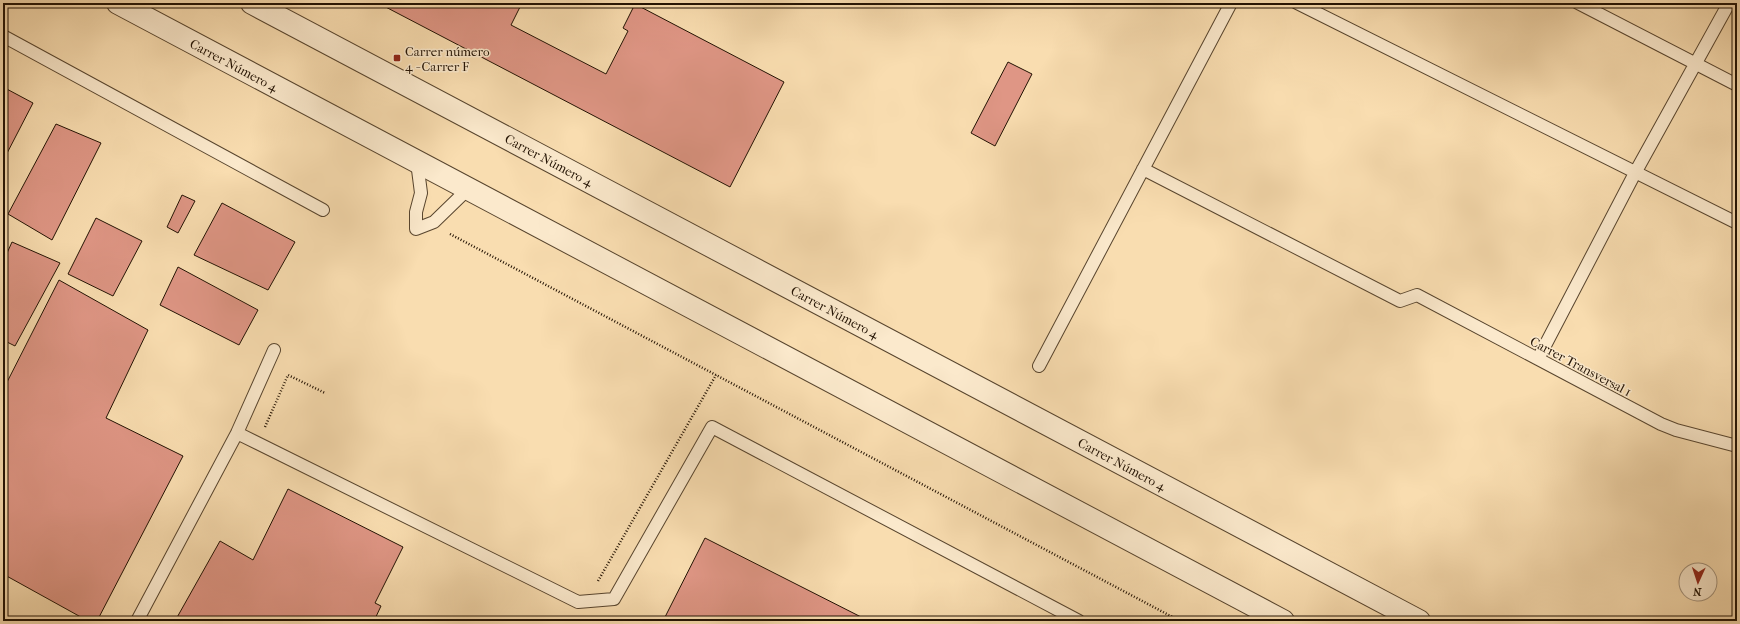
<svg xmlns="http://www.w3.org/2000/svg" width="1740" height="624" font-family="'IM FELL French Canon',serif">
	<rect width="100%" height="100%" fill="#f9ddb0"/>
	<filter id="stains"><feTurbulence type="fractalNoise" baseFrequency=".005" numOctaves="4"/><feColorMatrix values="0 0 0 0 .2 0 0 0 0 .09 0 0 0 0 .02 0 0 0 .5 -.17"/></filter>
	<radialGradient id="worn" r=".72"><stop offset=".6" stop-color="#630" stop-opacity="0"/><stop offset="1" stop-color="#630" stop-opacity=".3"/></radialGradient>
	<path fill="#df9685" stroke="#221203" d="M 378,3 L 522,3 L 511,25 L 606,74 L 628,31 L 623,28 L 635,4 L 784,82 L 730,187 Z
		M 1008,62 L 1032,74 L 995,146 L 971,133 Z
		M 3,87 L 33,103 L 3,161 Z
		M 56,124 L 101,143 L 52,240 L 8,214 Z
		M 182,195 L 195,201 L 178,233 L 167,227 Z
		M 222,203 L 295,242 L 268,290 L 194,255 Z
		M 96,218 L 142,241 L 113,296 L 68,274 Z
		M 12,242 L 60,263 L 15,346 L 3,340 L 3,262 Z
		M 178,267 L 258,310 L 239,345 L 160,305 Z
		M 59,280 L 148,330 L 106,418 L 183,456 L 97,621 L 88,621 L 3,574 L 3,390 Z
		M 288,489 L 403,547 L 375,603 L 381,606 L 374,621 L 175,621 L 220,541 L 253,560 Z
		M 705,538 L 869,621 L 663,621 Z"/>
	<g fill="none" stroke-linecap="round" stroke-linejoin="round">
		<defs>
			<path id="service" d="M 1297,3 L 1737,223
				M 1578,3 L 1737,85
				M 3,36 L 323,210
				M 417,162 L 421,193 L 416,212 L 416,229 L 434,222 L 468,189
				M 1143,169 L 1400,301 L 1417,295 L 1661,424 L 1676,430 L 1737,446
				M 1538,359 L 1635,173 L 1729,3
				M 1039,366 L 1231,3
				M 237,433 L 578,602 L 614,599 L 712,427 L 1079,621
				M 137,621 L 237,433 L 274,350"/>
			<path id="tertiary" d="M 118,3 L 1283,621
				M 252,3 L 1419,621"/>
		</defs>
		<use href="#service" stroke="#58452e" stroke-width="14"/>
		<use href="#tertiary" stroke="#58452e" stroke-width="24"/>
		<path stroke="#221203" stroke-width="2.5" stroke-dasharray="1 2" stroke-linecap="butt" d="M 450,234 L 1180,621
			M 265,427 L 288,375 L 325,393
			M 598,581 L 716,375"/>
		<use href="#service" stroke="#fbe9cc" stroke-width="12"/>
		<use href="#tertiary" stroke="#fbe9cc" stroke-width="22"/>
	</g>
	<rect fill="#8f2418" stroke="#fbe9cc" stroke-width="1.5" x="393" y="54" width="8" height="8" rx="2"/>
	<g text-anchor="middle" stroke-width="3" stroke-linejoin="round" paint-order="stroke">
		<g font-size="13" fill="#221203" stroke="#fbe9cc" text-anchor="start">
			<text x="405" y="56">Carrer número<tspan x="405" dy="15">4 - Carrer F</tspan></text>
		</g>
		<g font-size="13" fill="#221203" stroke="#fbe9cc">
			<text transform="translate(234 65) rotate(28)" y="5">Carrer Número 4</text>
			<text transform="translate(549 160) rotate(28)" y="5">Carrer Número 4</text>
			<text transform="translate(835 312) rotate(28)" y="5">Carrer Número 4</text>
			<text transform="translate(1581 366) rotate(28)" y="5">Carrer Transversal 1</text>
			<text transform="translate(1122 464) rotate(28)" y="5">Carrer Número 4</text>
		</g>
	</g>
	<rect width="1740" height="624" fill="none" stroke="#f9ddb0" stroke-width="16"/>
	<rect x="4" y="4" width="1732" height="616" fill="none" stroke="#221203" stroke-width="2"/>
	<rect x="8" y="8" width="1724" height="608" fill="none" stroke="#221203"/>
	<g transform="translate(1698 582) rotate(183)"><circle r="19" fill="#fbe9cc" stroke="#a4937c"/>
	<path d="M0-3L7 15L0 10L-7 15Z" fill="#8f2418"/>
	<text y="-6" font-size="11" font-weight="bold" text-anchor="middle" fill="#221203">N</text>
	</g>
	<rect width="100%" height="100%" filter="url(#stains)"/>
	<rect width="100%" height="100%" fill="url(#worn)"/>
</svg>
